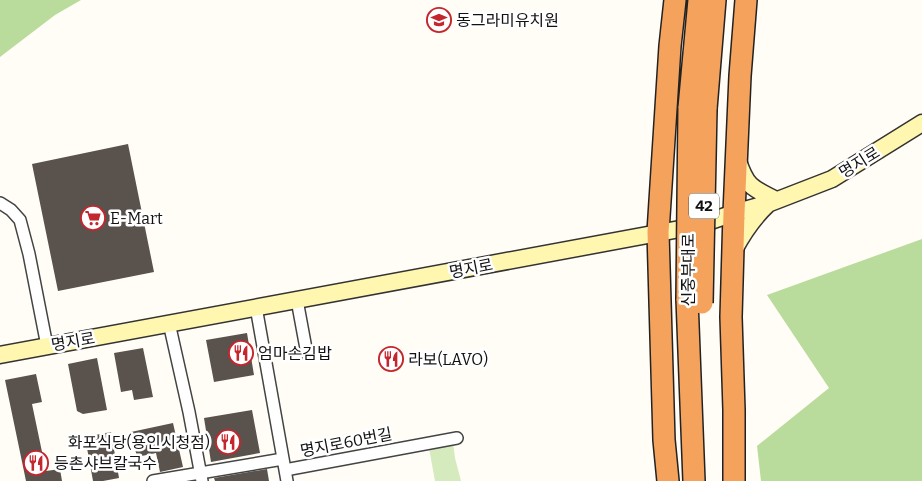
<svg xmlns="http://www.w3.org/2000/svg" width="922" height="481" font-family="Bitter,'Noto Sans KR',serif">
	<rect width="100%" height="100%" fill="#fffdf5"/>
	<path fill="#d5ebbd" d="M 453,442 L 455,458 L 461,481 L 435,481 L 429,448 Z"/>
	<path fill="#b9dc9c" d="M 0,0 L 81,0 L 55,15 L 0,57 Z
		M 922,239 L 922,481 L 761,481 L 757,446 L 829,388 L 767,295 Z"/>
	<path fill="#5a524d" d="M 128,144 L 154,272 L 58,291 L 32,164 Z
		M 247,333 L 254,375 L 214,382 L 206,340 Z
		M 143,348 L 153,397 L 134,400 L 132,390 L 121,392 L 114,353 Z
		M 97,358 L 107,410 L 83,414 L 77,411 L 68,364 Z
		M 36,374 L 42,402 L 32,404 L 46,471 L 60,469 L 62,481 L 26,481 L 5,380 Z
		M 252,410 L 260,453 L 211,462 L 204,418 Z
		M 173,423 L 183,467 L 160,472 L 156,453 L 137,457 L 131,432 Z
		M 111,432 L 119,478 L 103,481 L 93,481 L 85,437 Z
		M 267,469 L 269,481 L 215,481 L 214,478 Z"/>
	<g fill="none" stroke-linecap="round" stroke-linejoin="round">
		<defs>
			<path id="street" d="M 0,203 L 11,210 L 20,220 L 29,254 L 47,346
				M 297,300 L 307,354
				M 256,307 L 287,481
				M 169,323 L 189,412 L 202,481
				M 285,470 L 457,438
				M 153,481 L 283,459"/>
			<path id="secondary" d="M 738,161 C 747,188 753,188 776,200
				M 734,250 C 743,233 753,218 768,204
				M 0,355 L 696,226 L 734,213 L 770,203 L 832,179 L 922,123"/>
			<path id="highway" d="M 689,108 L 699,0
				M 706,109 L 715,0
				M 687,299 L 694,481
				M 668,481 L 664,440 L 658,232 L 670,46 L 675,0
				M 734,481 L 734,410 L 731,317 L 734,213 L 740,76 L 746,0"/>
		</defs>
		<use href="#street" stroke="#444" stroke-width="14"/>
		<use href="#secondary" stroke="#333" stroke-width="19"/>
		<use href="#highway" stroke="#222" stroke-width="24"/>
		<use href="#street" stroke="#fff" stroke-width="11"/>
		<use href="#secondary" stroke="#fff6b0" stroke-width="16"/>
		<use href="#highway" stroke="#f5a25d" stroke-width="21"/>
		<defs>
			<path id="highway-bridge" d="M 687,299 L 689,108
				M 702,303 L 706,109"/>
		</defs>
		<use href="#highway-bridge" stroke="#222" stroke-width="24" stroke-linecap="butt"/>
		<use href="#highway-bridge" stroke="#f5a25d" stroke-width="21"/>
	</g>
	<defs>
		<symbol id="school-ring" viewBox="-11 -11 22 22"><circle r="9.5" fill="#fff" stroke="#c4262e" stroke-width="1.5"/><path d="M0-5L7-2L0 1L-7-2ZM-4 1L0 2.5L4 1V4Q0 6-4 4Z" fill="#c4262e"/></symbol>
		<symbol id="supermarket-ring" viewBox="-11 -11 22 22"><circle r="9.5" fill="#fff" stroke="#c4262e" stroke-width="1.5"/><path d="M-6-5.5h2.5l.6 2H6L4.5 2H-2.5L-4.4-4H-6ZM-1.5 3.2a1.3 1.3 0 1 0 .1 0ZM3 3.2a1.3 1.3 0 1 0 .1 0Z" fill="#c4262e"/></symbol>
		<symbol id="restaurant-ring" viewBox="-11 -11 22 22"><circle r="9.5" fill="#fff" stroke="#c4262e" stroke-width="1.5"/><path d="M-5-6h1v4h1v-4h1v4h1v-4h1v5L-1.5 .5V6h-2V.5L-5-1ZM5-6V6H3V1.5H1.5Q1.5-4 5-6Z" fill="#c4262e"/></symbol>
	</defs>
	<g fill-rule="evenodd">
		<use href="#school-ring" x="425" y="6" width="28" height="28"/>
		<use href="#supermarket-ring" x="79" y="204" width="28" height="28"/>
		<use href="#restaurant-ring" x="227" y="339" width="28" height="28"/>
		<use href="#restaurant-ring" x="377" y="345" width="28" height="28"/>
		<use href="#restaurant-ring" x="214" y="428" width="28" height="28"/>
		<use href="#restaurant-ring" x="22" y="449" width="28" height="28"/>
	</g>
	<g text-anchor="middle" stroke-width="5" stroke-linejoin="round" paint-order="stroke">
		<rect fill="#fff" stroke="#585858" stroke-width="1" x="689" y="193.5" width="30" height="25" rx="4"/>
		<g font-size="15" font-weight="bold" fill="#111">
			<text x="704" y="211">42</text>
		</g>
		<g font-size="16" fill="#111" stroke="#fff" text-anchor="start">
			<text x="456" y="26">동그라미유치원</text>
			<text x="110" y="224">E-Mart</text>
			<text x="258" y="359">엄마손김밥</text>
			<text x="408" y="365">라보(LAVO)</text>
			<text x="210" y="448" text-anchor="end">화포식당(용인시청점)</text>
			<text x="54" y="469">등촌샤브칼국수</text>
		</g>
		<g font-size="16" fill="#111" stroke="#fff">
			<text transform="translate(859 162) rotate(-32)" y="6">명지로</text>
			<text transform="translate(471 268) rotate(-11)" y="6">명지로</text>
			<text transform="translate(688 270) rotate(-90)" y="6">신중부대로</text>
			<text transform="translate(73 341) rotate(-10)" y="6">명지로</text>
			<text transform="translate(346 442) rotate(-11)" y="6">명지로60번길</text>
		</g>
	</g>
</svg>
